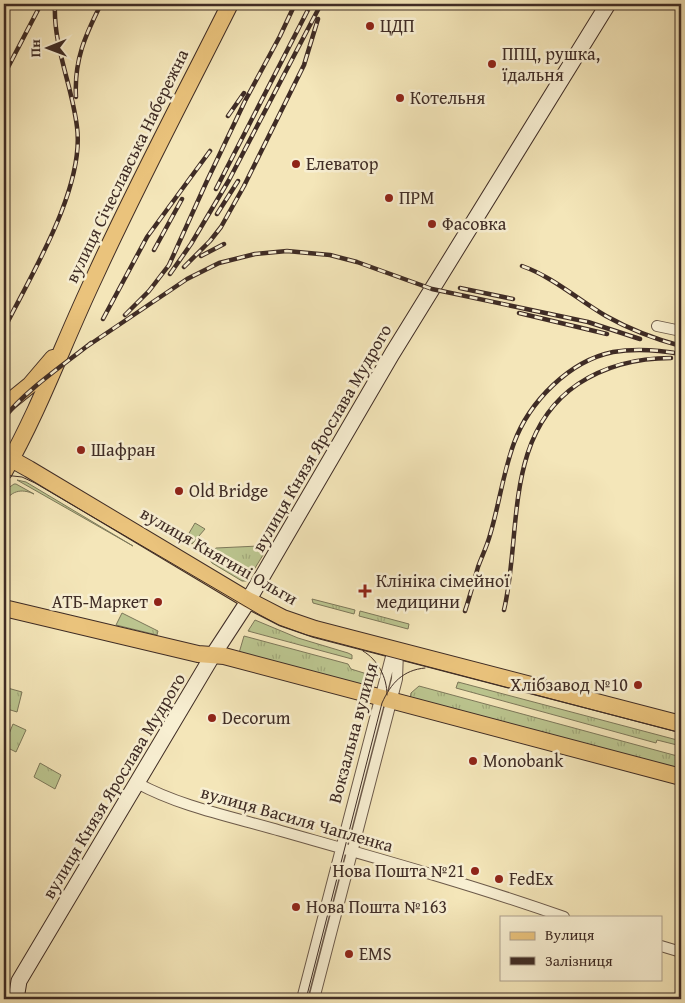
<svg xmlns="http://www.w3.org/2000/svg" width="685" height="1003" font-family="'Gentium Book Plus',serif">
	<defs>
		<pattern id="grass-tufts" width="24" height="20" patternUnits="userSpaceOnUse" patternTransform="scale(1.25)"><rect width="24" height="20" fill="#bbc58f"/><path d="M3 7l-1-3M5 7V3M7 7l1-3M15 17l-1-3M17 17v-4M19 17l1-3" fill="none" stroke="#a2a97b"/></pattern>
	</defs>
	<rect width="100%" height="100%" fill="#f4e6b9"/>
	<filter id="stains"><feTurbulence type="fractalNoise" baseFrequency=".004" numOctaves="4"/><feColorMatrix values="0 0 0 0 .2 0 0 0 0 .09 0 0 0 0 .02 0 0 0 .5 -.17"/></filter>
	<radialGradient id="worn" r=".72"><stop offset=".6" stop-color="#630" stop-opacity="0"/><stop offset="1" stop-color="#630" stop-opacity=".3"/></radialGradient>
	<path fill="url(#grass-tufts)" stroke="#7d785a" d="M 17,480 L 26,482 L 133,546 Z
		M 14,484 L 16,484 L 34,494 C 21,488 10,491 4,504 L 4,491 Z
		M 195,523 L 205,529 L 192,544 L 185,540 Z
		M 259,546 L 265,550 L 263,555 L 247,581 L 242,581 L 212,563 L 209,558 L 210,553 L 216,548 Z
		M 312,599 L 355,610 L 354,614 L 313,603 Z
		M 360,611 L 409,624 L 408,629 L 359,616 Z
		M 122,613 L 158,631 L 157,635 L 116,625 Z
		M 255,620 L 298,638 L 348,653 L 352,655 L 352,659 L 248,631 Z
		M 244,636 L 348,664 L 351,669 L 367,674 L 364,686 L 239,653 Z
		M 458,682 L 681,741 L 681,746 L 657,740 L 656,743 L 456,688 Z
		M 419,686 L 681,757 L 681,770 L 410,699 L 411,693 Z
		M 4,687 L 22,692 L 17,712 L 4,708 Z
		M 13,724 L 26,730 L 16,752 L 4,746 Z
		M 40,763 L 61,775 L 55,789 L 34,777 Z"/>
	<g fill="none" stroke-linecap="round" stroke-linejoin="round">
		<defs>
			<path id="minor" d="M 657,326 L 681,331
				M 137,783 C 181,807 233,817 281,831 C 376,858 471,884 564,917
				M 661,946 L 681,952
				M 4,998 L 6,999
				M 302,999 L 393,649
				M 314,999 L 397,679 L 398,651"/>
			<path id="secondary" d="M 16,999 L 19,981 L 213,655 L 245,606 L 392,354 L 608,4"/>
			<path id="primary" d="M 4,406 L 30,385 L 53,358
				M 4,455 L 29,469 L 248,600 L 283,618 L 315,629 L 681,724
				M 4,472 C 40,409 64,341 95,276 C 137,184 185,94 230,4
				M 4,608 L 198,654 L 224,656 L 681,777"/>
		</defs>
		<use href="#minor" stroke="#6c5a4a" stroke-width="12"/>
		<use href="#secondary" stroke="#3f2c25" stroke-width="17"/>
		<use href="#primary" stroke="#3f2c25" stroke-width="18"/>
		<use href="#minor" stroke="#f8efd2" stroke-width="10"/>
		<use href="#secondary" stroke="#f8efd2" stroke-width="15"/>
		<use href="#primary" stroke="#eac37c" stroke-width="16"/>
		<path stroke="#3f2c25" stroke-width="1" d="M 4,475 L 22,477 L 35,483 L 260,615 L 279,625 L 307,635 L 681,733
			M 363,651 C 378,660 387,677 387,695
			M 306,999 L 382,703 C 391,683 403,670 425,668"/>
		<defs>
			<path id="rail" d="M 4,75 L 41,4
				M 76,97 C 74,60 85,36 101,4
				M 228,116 L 244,93
				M 216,189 L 311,4
				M 217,214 L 238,181
				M 154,250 L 182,199
				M 201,256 L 224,244
				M 522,266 C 553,277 577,299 606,316 C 629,329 655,339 681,346
				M 184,267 L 210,241 L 221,227 L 244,186 L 304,65 L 318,19
				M 170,274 L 191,244 L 229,180 L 321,4
				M 460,288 L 513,299
				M 519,313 L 607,334
				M 125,315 L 149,291 L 169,265 L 206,183 L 245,101 L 280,36 L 295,4
				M 103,319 L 147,237 L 210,151
				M 4,329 C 31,275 85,188 77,127 C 72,85 53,46 55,4
				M 86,347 L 187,279 L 219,263 L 255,254 L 287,251 L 330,255 L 357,262 L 432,289 L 588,322 L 640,339
				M 4,418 C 27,389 61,367 91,343
				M 504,610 C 522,533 503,435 578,384 C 607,365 637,358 671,358
				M 465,611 C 470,596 474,581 478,567 C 482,556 487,546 490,535 C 499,505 503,473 514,443 C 529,402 569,361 613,352 C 636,348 659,350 681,354"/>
		</defs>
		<use href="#rail" stroke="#3f2c25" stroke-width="4.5"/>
		<use href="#rail" stroke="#f8efd2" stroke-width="2.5" stroke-dasharray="8" stroke-linecap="butt"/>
	</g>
	<g fill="#8f2418" stroke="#f8efd2" stroke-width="2">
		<circle cx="370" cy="26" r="5"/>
		<circle cx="492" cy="64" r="5"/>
		<circle cx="400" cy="98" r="5"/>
		<circle cx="296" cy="164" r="5"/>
		<circle cx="389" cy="198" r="5"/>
		<circle cx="432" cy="224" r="5"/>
		<circle cx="81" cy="450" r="5"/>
		<circle cx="179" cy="491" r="5"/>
		<path d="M362.5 583.5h5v5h5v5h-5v5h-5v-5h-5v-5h5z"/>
		<circle cx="158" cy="602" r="5"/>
		<circle cx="638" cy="685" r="5"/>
		<circle cx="212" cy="718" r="5"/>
		<circle cx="473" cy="761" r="5"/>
		<circle cx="475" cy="871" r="5"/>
		<circle cx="499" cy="879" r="5"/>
		<circle cx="296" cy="907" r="5"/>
		<circle cx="349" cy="954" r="5"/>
	</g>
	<g text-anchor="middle" stroke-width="5" stroke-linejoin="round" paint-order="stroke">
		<g font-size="18" fill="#3f2c25" stroke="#f8efd2" text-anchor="start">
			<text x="380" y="32">ЦДП</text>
			<text x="502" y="60">ППЦ, рушка,<tspan x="502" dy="21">їдальня</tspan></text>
			<text x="410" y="104">Котельня</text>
			<text x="306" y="170">Елеватор</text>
			<text x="399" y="204">ПРМ</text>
			<text x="442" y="230">Фасовка</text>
			<text x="91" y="456">Шафран</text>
			<text x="189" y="497">Old Bridge</text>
			<text x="376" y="587">Клініка сімейної<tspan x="376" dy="21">медицини</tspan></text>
			<text x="148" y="608" text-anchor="end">АТБ-Маркет</text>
			<text x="628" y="691" text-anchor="end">Хлібзавод №10</text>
			<text x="222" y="724">Decorum</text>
			<text x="483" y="767">Monobank</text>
			<text x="465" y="877" text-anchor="end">Нова Пошта №21</text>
			<text x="509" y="885">FedEx</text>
			<text x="306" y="913">Нова Пошта №163</text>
			<text x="359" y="960">EMS</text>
		</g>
		<g font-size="18" fill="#3f2c25" stroke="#f8efd2">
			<text transform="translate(127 166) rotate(-64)" y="6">вулиця Січеславська Набережна</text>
			<text transform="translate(322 438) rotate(-60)" y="6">вулиця Князя Ярослава Мудрого</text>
			<text transform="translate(219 556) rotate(30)" y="6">вулиця Княгині Ольги</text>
			<text transform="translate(353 733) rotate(-75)" y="6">Вокзальна вулиця</text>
			<text transform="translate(114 786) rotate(-59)" y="6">вулиця Князя Ярослава Мудрого</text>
			<text transform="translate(297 819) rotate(16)" y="6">вулиця Василя Чапленка</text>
		</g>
	</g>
	<rect width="685" height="1003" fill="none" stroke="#f4e6b9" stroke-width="20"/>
	<rect x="5" y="5" width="675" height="993" fill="none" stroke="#3f2c25" stroke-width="2.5"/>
	<rect x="10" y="10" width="665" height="983" fill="none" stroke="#3f2c25"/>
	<rect x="500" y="916" width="162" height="65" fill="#f8efd2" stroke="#aea18d"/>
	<rect x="510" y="932" width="25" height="8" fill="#eac37c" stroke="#aea18d"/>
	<text x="545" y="940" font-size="15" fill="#3f2c25">Вулиця</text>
	<rect x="510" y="957" width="25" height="8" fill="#3f2c25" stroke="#aea18d"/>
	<text x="545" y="966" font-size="15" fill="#3f2c25">Залізниця</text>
	<g transform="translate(48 48) rotate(269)" stroke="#f8efd2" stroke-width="4" paint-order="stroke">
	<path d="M0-4L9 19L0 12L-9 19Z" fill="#3f2c25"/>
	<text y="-8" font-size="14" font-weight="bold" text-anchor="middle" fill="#3f2c25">Пн</text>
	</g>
	<rect width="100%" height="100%" filter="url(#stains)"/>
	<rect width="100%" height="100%" fill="url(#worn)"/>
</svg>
